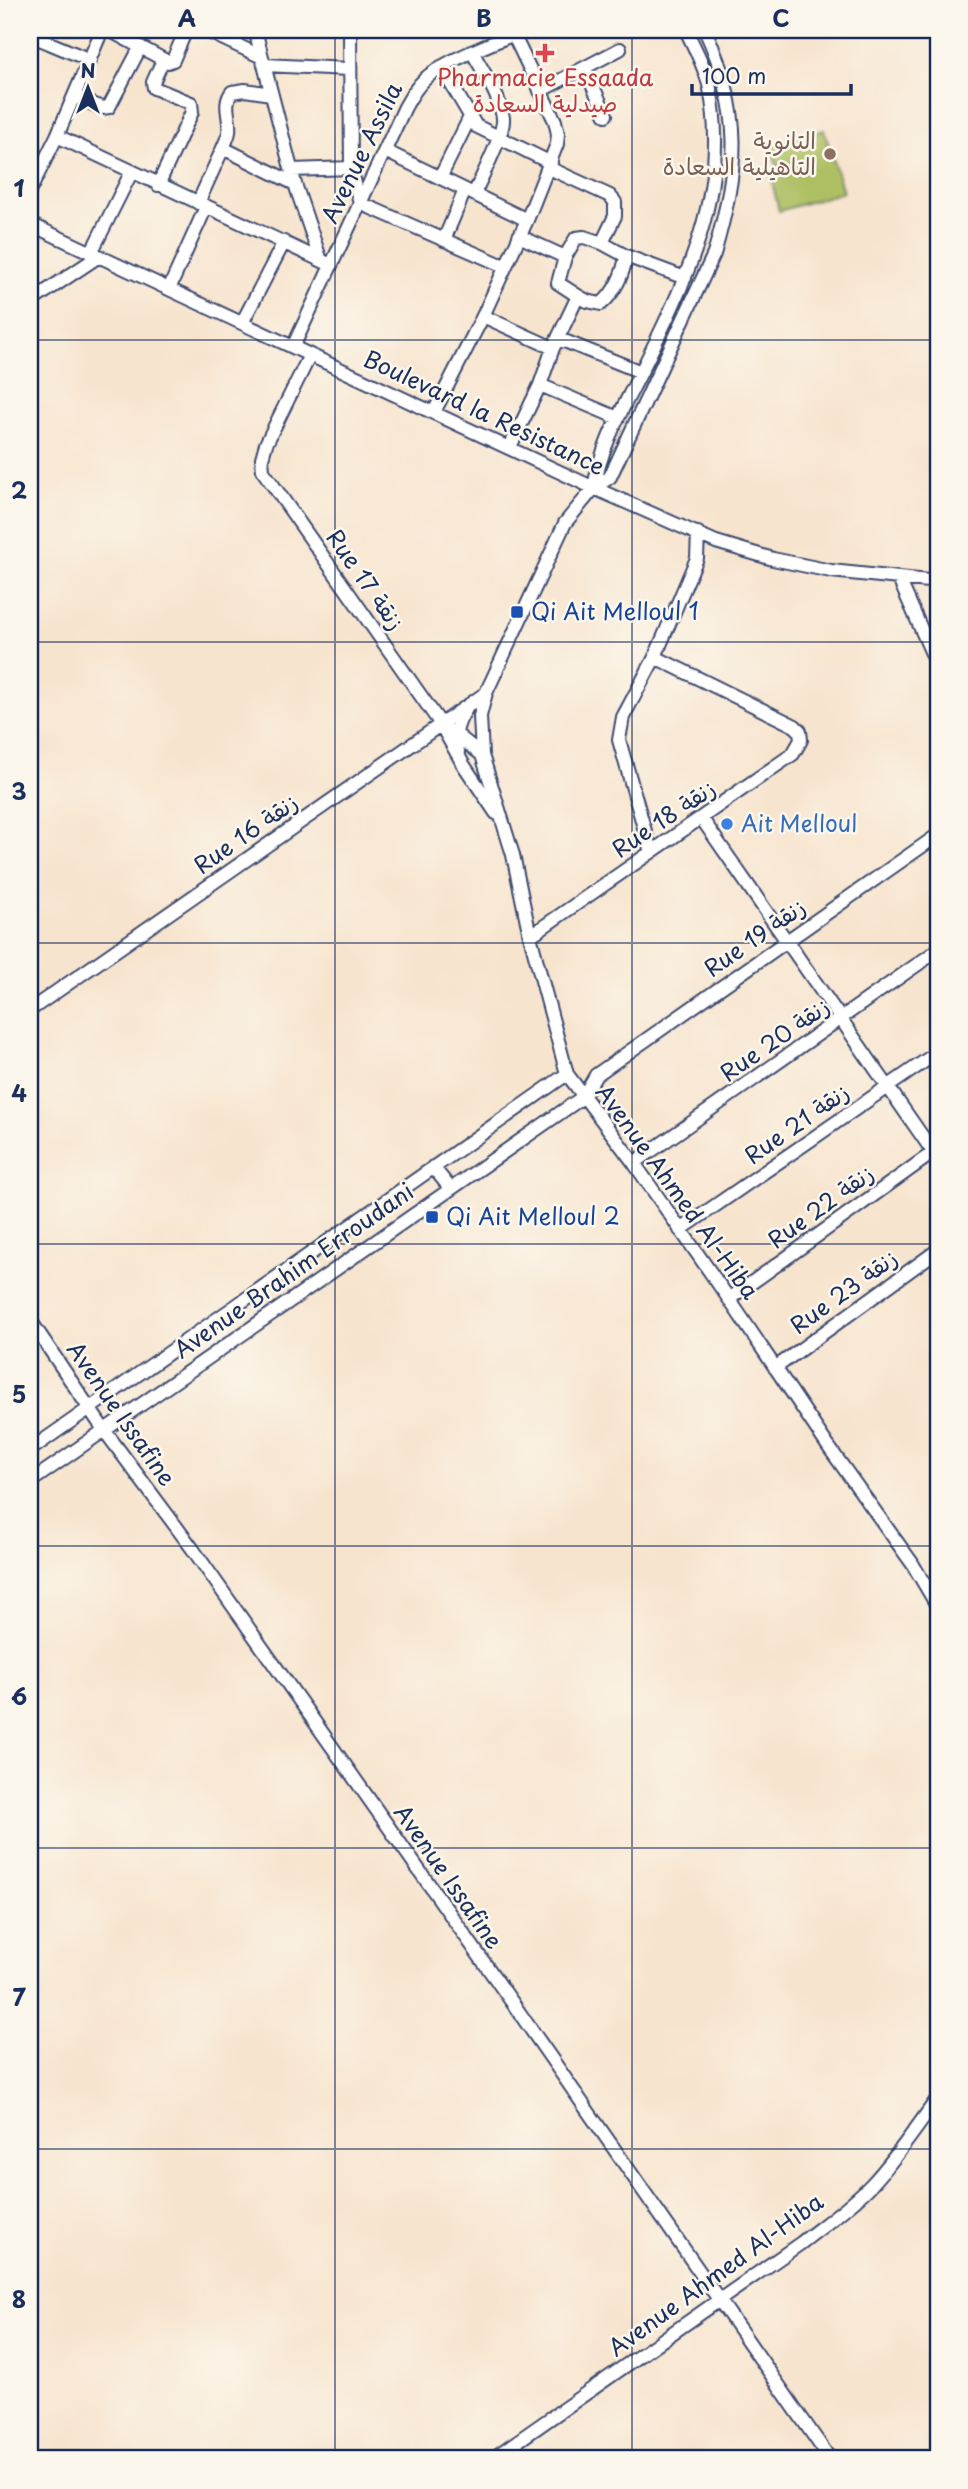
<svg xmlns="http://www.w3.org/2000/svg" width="968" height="2489" font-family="'Playpen Sans','Playpen Sans Arabic',sans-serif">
	<rect width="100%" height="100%" fill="#fbf7ec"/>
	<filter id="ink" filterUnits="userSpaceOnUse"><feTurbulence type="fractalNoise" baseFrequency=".0143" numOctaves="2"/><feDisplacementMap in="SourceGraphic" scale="14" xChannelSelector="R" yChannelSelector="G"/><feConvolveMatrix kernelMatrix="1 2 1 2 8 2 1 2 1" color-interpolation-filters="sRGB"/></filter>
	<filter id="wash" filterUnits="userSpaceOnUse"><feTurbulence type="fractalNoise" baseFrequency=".00686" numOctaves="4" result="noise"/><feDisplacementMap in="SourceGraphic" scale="28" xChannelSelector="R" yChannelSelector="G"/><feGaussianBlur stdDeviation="1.57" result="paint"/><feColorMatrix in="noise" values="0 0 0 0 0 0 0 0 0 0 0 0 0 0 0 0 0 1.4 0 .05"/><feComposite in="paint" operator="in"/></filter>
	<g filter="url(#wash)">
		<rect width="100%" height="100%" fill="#f7e4ce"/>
		<path fill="#aebf63" stroke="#647760" stroke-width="2" d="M 824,130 L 843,192 L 779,211 L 771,177 L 779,174 L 771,146 Z"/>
	</g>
	<g filter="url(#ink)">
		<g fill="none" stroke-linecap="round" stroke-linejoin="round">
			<defs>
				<path id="minor" d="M 109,30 L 168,62 L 173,60 L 186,30
					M 205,30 L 262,57
					M 255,30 L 295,184 L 320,258
					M 350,30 L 351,168 L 360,203 L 504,266
					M 705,30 C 744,114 739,167 714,254 L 610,477 L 594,488 L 565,523 L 486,693 L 480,716 L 482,755 L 513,855 L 530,936 L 567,1074 L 634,1163 L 729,1299 L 828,1446 L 912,1563 L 938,1607
					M 30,35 L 90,60
					M 473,53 C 483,72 500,96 503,118 C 505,133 481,178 474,194
					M 264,65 L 349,69
					M 441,67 L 476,126 L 551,163
					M 585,69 L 606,115
					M 540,91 L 620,49
					M 271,94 L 245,90 L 232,92 C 222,105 231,117 229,132 C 228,138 225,143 223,148 L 295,184
					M 74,96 L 102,108 L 109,107 L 140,48
					M 57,136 L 331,265
					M 385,151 L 527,220
					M 549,168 L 610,196 L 615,202 L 615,216 L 602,243 L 626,256 C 624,273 614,294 601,304 L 587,301 L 578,296
					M 292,170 L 351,168
					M 440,178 L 470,117
					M 158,185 L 192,112 L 191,103 L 154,88 L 153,82 L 163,60
					M 30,190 L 57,136 L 102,30
					M 198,203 L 223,148
					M 30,224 L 594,488 L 716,542 L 773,559 L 831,571 L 938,582
					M 519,236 L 565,257
					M 444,240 L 465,190
					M 91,253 L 131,173
					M 626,256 L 685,278
					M 169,289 L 206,207
					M 30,302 L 99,256
					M 483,316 L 553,348 L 557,340 L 567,342 L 641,372
					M 242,323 L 284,242
					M 557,340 L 578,296 L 558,283 L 565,257 L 576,238 L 584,237 L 602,243
					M 293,347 L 405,107 C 410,98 416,87 424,80 C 442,61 497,42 523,30
					M 553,348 L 540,385 L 618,418
					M 310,355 L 266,444 L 262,458 L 263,471 L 440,723 L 463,764 L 496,813
					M 434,412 L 483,316 L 527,220 L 557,144 L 558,134 L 555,121 L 513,34
					M 510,447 L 540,385
					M 594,488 C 600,448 622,410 640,374 C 684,285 731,192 710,89 C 706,69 695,49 686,30
					M 899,579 L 938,667
					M 452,731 L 482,755
					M 458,751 C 453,735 457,723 466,709
					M 702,819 L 938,1159
					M 651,852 L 619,740 L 623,717 L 655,657 L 697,558 L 698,533
					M 530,936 L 793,754 L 801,740 L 800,731 L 795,726 L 655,657
					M 30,1010 L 486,693
					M 634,1163 L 938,950
					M 433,1167 L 450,1188
					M 680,1230 L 938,1052
					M 729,1299 L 938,1149
					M 30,1320 L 104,1430 L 192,1548 L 514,2005 L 830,2459
					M 775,1368 L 938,1250
					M 30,1450 L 567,1074
					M 30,1482 L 583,1097 L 596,1075 L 938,835
					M 492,2459 L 801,2243 C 825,2224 851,2206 872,2184 C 897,2157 917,2127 938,2098"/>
			</defs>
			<use href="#minor" stroke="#3c4a6f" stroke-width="16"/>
			<use href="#minor" stroke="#fff" stroke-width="12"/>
		</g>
	</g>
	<path fill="none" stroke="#1b2f5e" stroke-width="2" stroke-opacity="0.55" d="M 335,30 L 335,2459M 632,30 L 632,2459M 30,340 L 938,340M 30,642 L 938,642M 30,943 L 938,943M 30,1244 L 938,1244M 30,1546 L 938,1546M 30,1848 L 938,1848M 30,2149 L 938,2149"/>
	<path fill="#e0444e" stroke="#fbf7ec" stroke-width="2.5" d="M541.5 42.5h7v7h7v7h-7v7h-7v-7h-7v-7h7z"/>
	<circle fill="#8d6e63" stroke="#fbf7ec" stroke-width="2.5" cx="830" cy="154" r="7"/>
	<g fill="#1a4fb4" stroke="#fbf7ec" stroke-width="2.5">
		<rect x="510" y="605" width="14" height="14" rx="3.5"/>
		<rect x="425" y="1210" width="14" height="14" rx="3.5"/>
	</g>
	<circle fill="#3f7fe0" stroke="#fbf7ec" stroke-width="2.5" cx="727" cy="824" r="7"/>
	<g text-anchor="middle" stroke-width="5" stroke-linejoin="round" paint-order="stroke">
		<g font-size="23" fill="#be3a42" stroke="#fbf7ec">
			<text x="545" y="86">Pharmacie Essaada<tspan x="545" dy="26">صيدلية السعادة</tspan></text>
		</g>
		<g font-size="23" fill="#785e54" stroke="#fbf7ec" text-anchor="end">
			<text x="816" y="149">التانوية<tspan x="816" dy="26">التاهيلية السعادة</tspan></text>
		</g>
		<g font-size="23" fill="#1b2f5e" stroke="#fbf7ec">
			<text transform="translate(362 153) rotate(-64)" y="8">Avenue Assila</text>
			<text transform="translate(484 413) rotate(25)" y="8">Boulevard la Resistance</text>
			<text transform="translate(365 580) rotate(55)" y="8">Rue 17 زنقة</text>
			<text transform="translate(664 819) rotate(-34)" y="8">Rue 18 زنقة</text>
			<text transform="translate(246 834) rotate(-35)" y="8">Rue 16 زنقة</text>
			<text transform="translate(755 938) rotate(-35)" y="8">Rue 19 زنقة</text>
			<text transform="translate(775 1040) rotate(-35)" y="8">Rue 20 زنقة</text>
			<text transform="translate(797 1124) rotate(-35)" y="8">Rue 21 زنقة</text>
			<text transform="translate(677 1192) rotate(54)" y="8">Avenue Ahmed Al-Hiba</text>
			<text transform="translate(821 1207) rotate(-36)" y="8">Rue 22 زنقة</text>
			<text transform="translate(294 1271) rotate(-35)" y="8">Avenue Brahim Erroudani</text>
			<text transform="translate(844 1292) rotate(-36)" y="8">Rue 23 زنقة</text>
			<text transform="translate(121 1414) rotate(55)" y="8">Avenue Issafine</text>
			<text transform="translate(448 1877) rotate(55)" y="8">Avenue Issafine</text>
			<text transform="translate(716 2275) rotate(-36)" y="8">Avenue Ahmed Al-Hiba</text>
		</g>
		<g font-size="23" fill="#164399" stroke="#fbf7ec" text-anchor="start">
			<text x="531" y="620">Qi Ait Melloul 1</text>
			<text x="446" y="1225">Qi Ait Melloul 2</text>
		</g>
		<g font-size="23" fill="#366cbe" stroke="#fbf7ec" text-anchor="start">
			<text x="741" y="832">Ait Melloul</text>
		</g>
	</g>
	<rect width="968" height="2489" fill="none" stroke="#fbf7ec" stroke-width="77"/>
	<g transform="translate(88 88)" stroke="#fbf7ec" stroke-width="5" paint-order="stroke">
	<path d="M0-5L12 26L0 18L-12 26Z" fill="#1b2f5e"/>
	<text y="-10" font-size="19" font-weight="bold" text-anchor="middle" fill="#1b2f5e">N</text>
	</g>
	<path d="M692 84v10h159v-10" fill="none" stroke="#1b2f5e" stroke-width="3.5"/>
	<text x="702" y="84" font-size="21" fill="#1b2f5e" stroke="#fbf7ec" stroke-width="5" paint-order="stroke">100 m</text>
	<rect x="38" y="38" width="892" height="2412" fill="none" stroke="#1b2f5e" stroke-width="2.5"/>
	<g font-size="23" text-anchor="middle" font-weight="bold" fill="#1b2f5e">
		<text x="187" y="27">A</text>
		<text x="484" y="27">B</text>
		<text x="781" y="27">C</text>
		<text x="19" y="197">1</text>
		<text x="19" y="499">2</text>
		<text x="19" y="800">3</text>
		<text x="19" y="1102">4</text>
		<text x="19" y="1403">5</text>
		<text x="19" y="1705">6</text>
		<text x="19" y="2006">7</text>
		<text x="19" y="2308">8</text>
	</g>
</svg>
